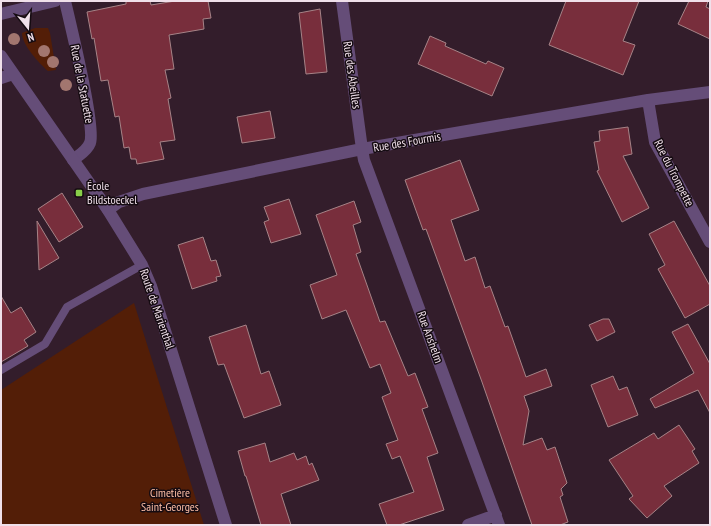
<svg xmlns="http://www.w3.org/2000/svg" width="711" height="526" font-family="'PT Sans Narrow',sans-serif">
	<rect width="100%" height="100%" fill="#331d2b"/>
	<path fill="#531e07" d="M 35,28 L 48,28 L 50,33 L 56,70 L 48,71 C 39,63 22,45 22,33 Z
		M 134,303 L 204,525 L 1,525 L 1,390 Z"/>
	<path fill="#782e3c" stroke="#a68387" d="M 126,1 L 150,1 L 151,5 L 175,1 L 208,1 L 211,18 L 203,19 L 204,29 L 169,35 L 174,69 L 165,70 L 171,98 L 168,99 L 175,140 L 160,142 L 164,159 L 137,164 L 136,159 L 131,159 L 129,147 L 124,148 L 119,116 L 115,117 L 108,80 L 101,81 L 94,38 L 92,39 L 87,12 L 126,4 Z
		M 566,1 L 639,1 L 623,41 L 635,45 L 623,75 L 549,45 Z
		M 689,1 L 708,1 L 706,7 L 710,9 L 710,39 L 678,24 Z
		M 320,9 L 327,72 L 306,74 L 299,13 Z
		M 430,36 L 446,43 L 445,46 L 486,64 L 488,61 L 504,68 L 492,96 L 418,64 Z
		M 270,111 L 275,138 L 242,143 L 237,117 Z
		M 628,127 L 632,154 L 623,156 L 649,208 L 622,222 L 597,171 L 599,170 L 594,142 L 600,141 L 599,131 Z
		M 460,160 L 479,210 L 451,220 L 465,261 L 475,257 L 485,288 L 490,286 L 505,327 L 508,326 L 526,377 L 546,369 L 552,386 L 524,396 L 529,411 L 523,445 L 542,438 L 547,450 L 555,447 L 567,483 L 561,489 L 563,495 L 560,497 L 568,522 L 560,525 L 532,525 L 482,382 L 426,229 L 423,230 L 405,180 Z
		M 62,193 L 83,227 L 59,242 L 38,209 Z
		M 289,199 L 301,234 L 271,243 L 264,222 L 269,220 L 264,207 Z
		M 354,201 L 361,222 L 353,225 L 361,252 L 356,254 L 380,322 L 385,321 L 408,376 L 415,373 L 428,407 L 422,409 L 438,453 L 427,457 L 444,510 L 399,525 L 387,525 L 379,504 L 414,492 L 400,456 L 392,459 L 386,444 L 398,440 L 382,397 L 391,393 L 380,364 L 370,368 L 346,310 L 322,319 L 310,285 L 337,275 L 316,215 Z
		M 37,221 L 59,258 L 39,270 Z
		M 674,221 L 710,286 L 710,304 L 685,318 L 658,269 L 665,265 L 649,234 Z
		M 203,237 L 211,261 L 216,260 L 221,276 L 216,277 L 217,281 L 192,289 L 178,245 Z
		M 1,296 L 11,313 L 21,307 L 36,332 L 24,340 L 28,346 L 1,362 Z
		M 603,319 L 609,319 L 615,332 L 597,341 L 589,325 Z
		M 688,324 L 710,364 L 710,413 L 698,390 L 655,408 L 650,399 L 694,373 L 672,332 Z
		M 246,325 L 261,374 L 269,371 L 281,405 L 244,418 L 224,364 L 218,365 L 209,337 Z
		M 613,376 L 619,390 L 627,387 L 638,415 L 608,427 L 591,385 Z
		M 679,425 L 695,449 L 692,451 L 699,463 L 664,486 L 672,496 L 647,518 L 629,499 L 633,496 L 609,460 L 654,433 L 658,439 Z
		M 265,443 L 270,462 L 294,453 L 297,460 L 306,456 L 309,465 L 312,463 L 319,480 L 281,494 L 291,525 L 261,525 L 246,476 L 245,476 L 238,451 Z"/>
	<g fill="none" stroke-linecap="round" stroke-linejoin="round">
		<path stroke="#654d78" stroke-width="8" d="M 1,370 L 45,344 L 67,307 L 142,265"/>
		<path stroke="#654d78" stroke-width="12" d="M 65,1 C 70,23 96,128 90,143 C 87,151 79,155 73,160
			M 342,1 L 362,149 L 364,160 L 499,525
			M 1,14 L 55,1
			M 1,78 L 13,74
			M 648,100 L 655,142 L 710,242
			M 108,210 L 119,202 L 143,194 L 362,149 L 648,100 L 710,92
			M 468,525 L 496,515"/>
		<path stroke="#654d78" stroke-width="12" d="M 1,56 L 108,210 L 142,265 L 151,286 L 226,525"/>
	</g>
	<g fill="#a2766f">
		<circle cx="14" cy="39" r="6"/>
		<circle cx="44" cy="51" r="6"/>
		<circle cx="53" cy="62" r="6"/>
		<circle cx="66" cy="85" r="6"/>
	</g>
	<rect fill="#89cf49" stroke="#150b11" stroke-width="1.5" x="75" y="189" width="8" height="8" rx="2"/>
	<g text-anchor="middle" stroke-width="3" stroke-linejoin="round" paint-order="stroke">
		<g font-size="12" fill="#f0e0ea" stroke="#150b11">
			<text transform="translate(352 75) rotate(82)" y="4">Rue des Abeilles</text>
			<text transform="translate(82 84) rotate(79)" y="4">Rue de la Statuette</text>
			<text transform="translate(407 142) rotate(-10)" y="4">Rue des Fourmis</text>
			<text transform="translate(674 173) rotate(63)" y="4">Rue du Trompette</text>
			<text transform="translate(157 309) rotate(71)" y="4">Route de Marienthal</text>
			<text transform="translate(430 337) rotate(70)" y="4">Rue Anshelm</text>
		</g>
		<g font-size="12" fill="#f0e0ea" stroke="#150b11" text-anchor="start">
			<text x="87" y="190">École<tspan x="87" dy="14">Bildstoeckel</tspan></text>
		</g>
		<g font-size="12" fill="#fdbea6" stroke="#150b11">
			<text x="170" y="497">Cimetière<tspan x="170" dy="14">Saint-Georges</tspan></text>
		</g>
	</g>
	<rect width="711" height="526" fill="none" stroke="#f0e0ea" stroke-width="4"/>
	<g transform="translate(28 28) rotate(163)" stroke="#150b11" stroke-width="3" paint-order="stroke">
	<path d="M0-3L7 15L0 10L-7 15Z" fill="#f0e0ea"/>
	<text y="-6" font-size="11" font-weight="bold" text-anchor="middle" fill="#f0e0ea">N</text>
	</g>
</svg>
